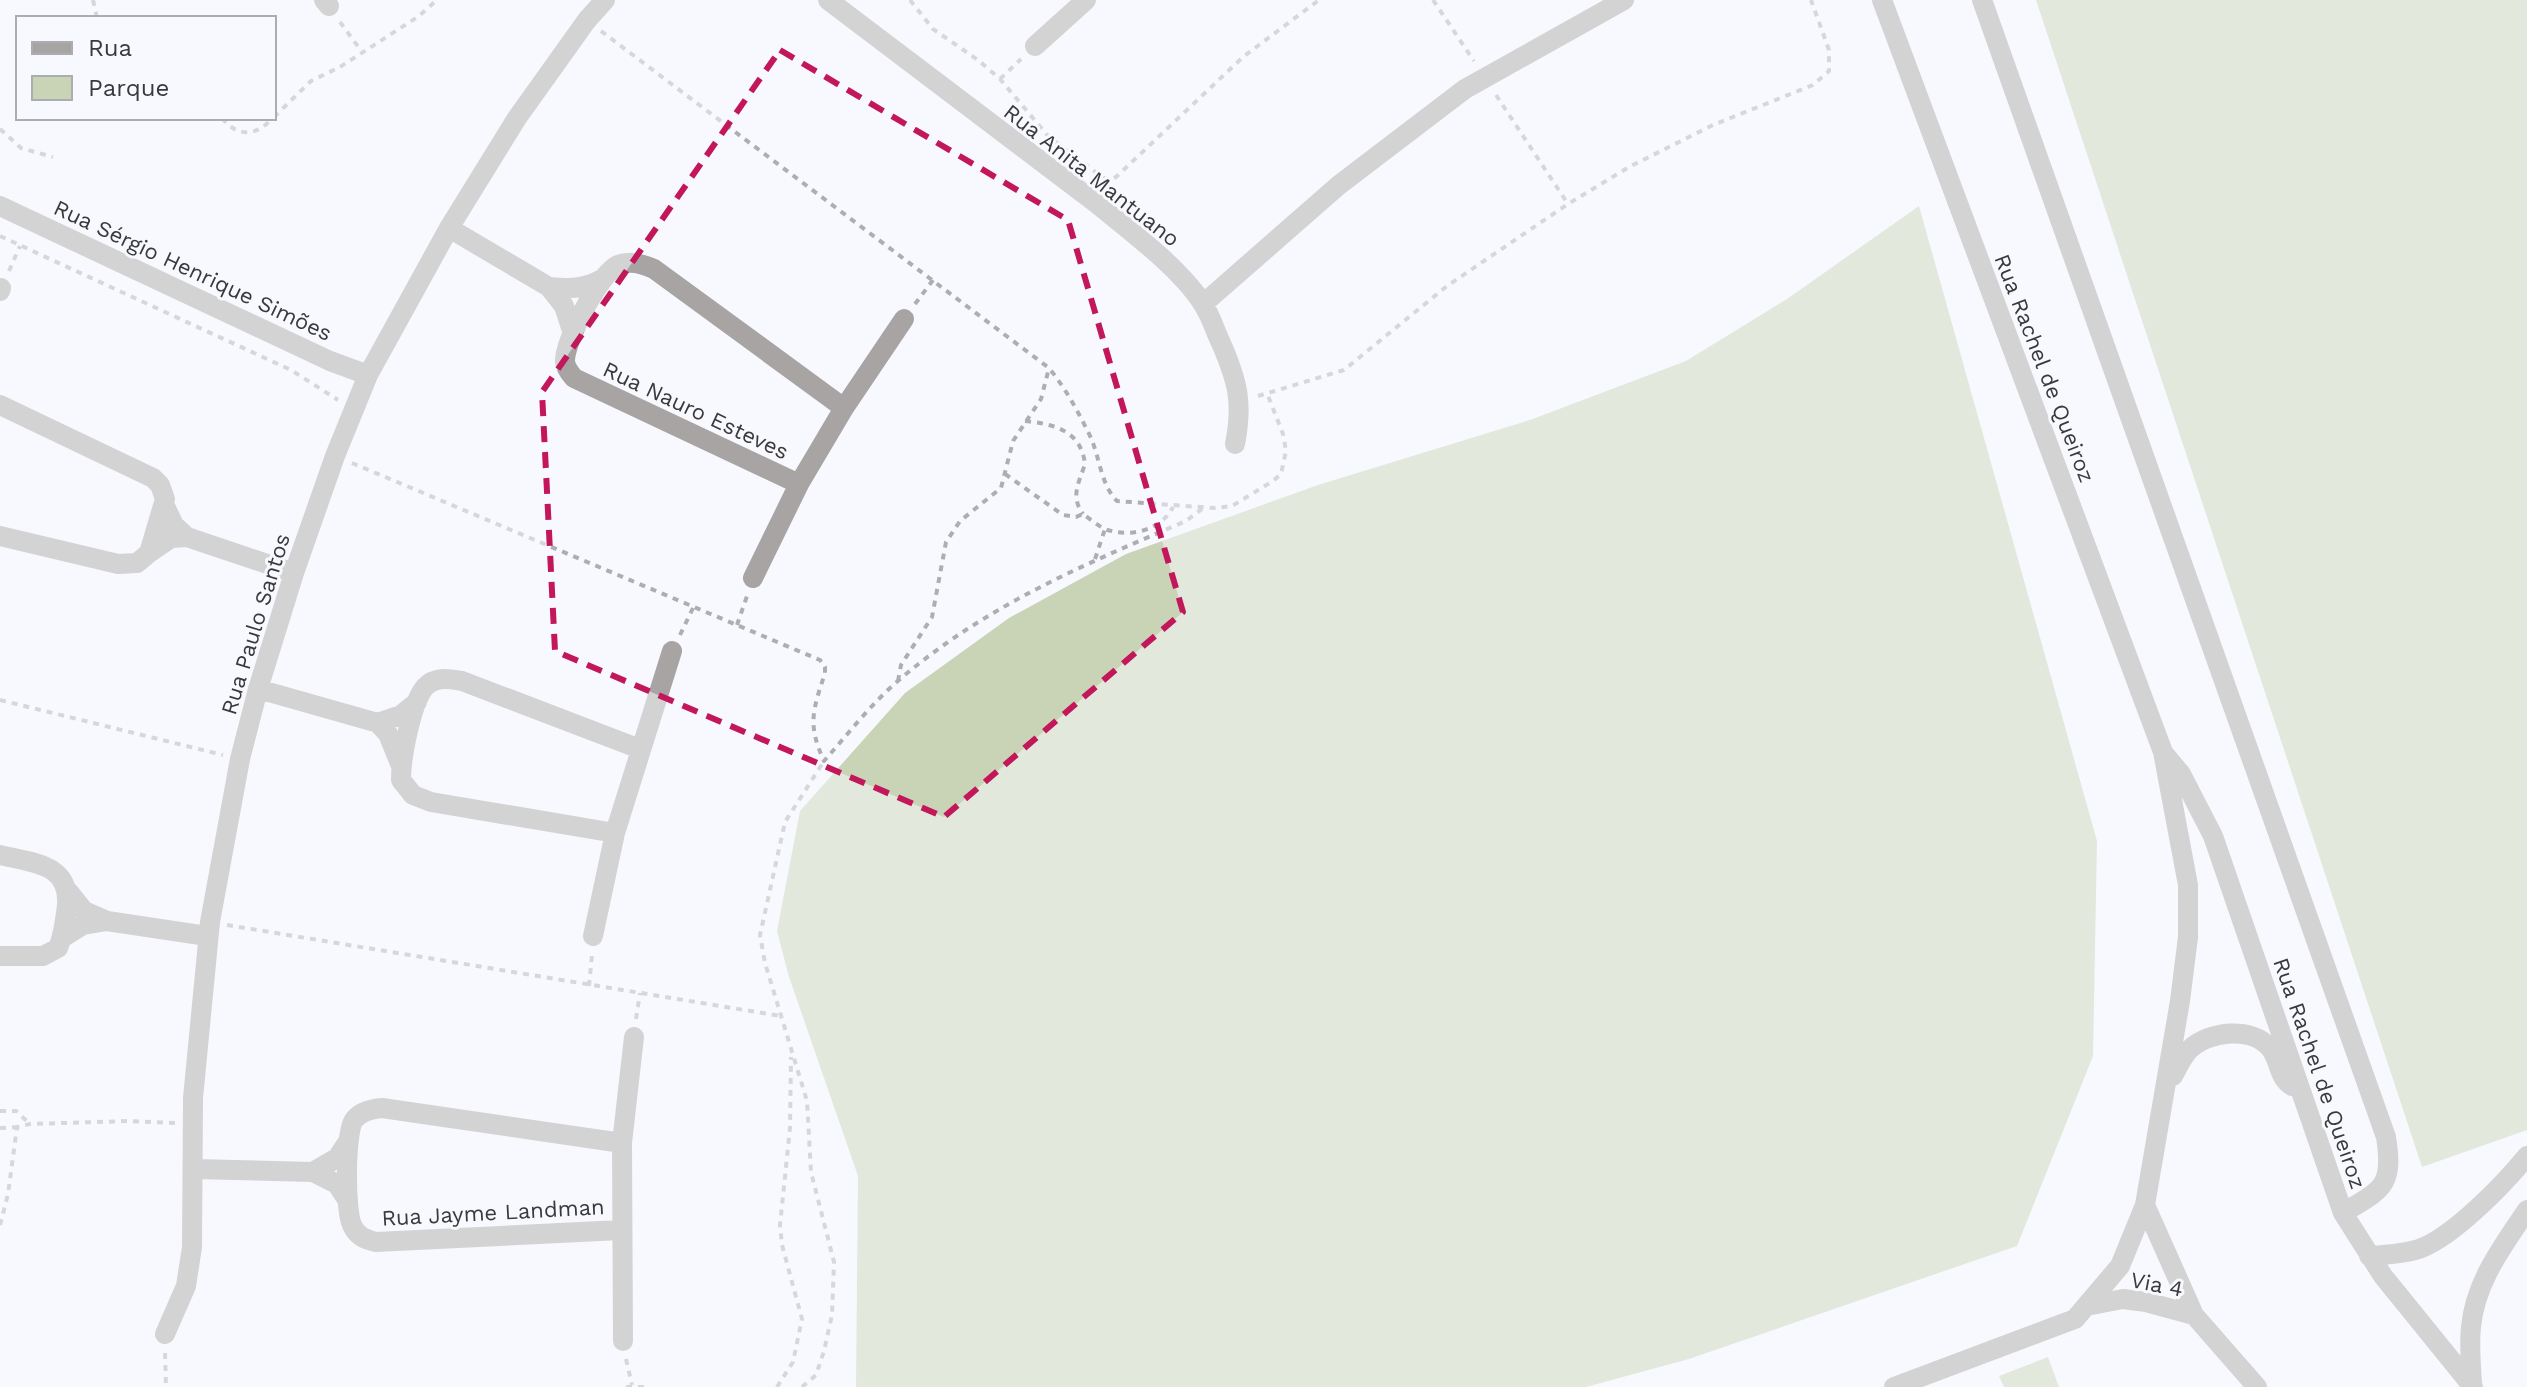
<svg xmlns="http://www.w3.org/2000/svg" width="2527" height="1387" font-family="'Work Sans',sans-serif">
	<rect width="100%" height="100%" fill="#f8f9fe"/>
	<path fill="#c9d3b5" d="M 2036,0 L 2527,0 L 2527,1130 L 2422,1167 Z
		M 1919,206 L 2097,841 L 2093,1056 L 2017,1246 L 1689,1359 L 1586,1387 L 856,1387 L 858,1176 L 789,977 L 777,931 L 800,811 L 905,693 L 1009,618 L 1126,554 L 1318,485 L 1530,420 L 1686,361 L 1787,299 Z
		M 2048,1357 L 2059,1387 L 2004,1387 L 1999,1376 Z"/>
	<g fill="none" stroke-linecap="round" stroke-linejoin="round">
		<path stroke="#aeaeb2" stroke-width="4" stroke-dasharray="6 6" stroke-linecap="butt" d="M 93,0 L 97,18
			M 910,0 L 933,29 L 978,60 L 1000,79 L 1048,136 L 1102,177 L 1109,180 L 1116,177 L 1243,57 L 1319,0
			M 1433,0 L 1474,61
			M 340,22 L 362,52
			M 601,31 L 1049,368 C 1066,389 1079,413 1091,438 C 1100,459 1101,485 1117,501 L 1214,508 L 1232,506 L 1273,481 L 1281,474 L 1286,451 L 1283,434 L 1267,393
			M 1000,79 L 1021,59
			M 1496,95 L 1568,204
			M 274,117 L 311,81 L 340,67 L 419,16 L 437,0
			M 222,118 C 238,138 256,136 273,118
			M 0,129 L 21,148 L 53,157
			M 0,236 L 291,370 L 338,400
			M 9,271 L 20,246
			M 915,304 L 933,280
			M 1258,396 L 1344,370 L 1447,286 L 1568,204 L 1629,167 L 1713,125 L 1813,85 L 1829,71 L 1829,50 L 1811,0
			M 1025,421 C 1053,424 1081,430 1085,464 C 1079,483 1070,496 1083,514
			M 352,463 L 820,660 L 825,667 L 825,673 C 813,710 807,724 824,761 C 848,734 871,704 899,680 C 985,606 1083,565 1186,521 L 1202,509
			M 1005,474 L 1063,515 L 1076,517 L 1083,514 C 1090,519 1097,525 1105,529 C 1129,538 1161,531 1173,507
			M 1095,559 L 1105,529
			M 737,625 L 747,596
			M 680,635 L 693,608
			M 898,681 L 901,665 L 932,617 L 946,542 L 960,521 L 1001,488 L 1013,441 L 1041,399 L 1049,368
			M 0,700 L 223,755
			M 227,925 L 781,1016
			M 589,986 L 592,955
			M 636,1019 L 640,993
			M 0,1111 L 16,1111 L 29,1123
			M 0,1128 L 17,1127
			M 0,1225 L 8,1194 L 17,1127 L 30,1124 L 130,1121 L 175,1123
			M 165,1353 L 166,1387
			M 626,1359 L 632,1385
			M 626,1387 L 646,1387
			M 777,1387 L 793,1362 L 802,1319 L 782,1245 L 780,1225 L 790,1128 L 791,1057
			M 802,1387 L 816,1375 L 824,1351 L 832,1315 L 834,1262 L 811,1172 L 807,1101 L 765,963 L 760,935 L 785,822 L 824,761"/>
		<path stroke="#a7a4a3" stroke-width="20" d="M 324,0 L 329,6
			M 828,0 L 1096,203 C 1129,230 1180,268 1203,304 C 1211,316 1215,331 1221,343 C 1238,382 1243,403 1235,444
			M 1882,0 L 2163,752 L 2188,885 L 2188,937 L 2180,1001 L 2145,1205 L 2194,1315 L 2257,1387
			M 1982,0 L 2386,1137 C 2394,1187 2382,1189 2343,1213
			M 1035,46 L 1086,0
			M 0,206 L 330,361 L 368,375
			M 449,228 L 549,287
			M 0,291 L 1,288
			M 1203,304 L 1339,185 L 1465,89 L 1624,0
			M 573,334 L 564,306 L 549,287 C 570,289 584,289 602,279
			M 0,405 L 153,478 L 160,485 L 165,499 L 149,553 L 137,563 L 118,564 L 0,536
			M 799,484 L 574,378 C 570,373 566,369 565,362 C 564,342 600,273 618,265 C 630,260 642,264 654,269 L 844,408
			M 187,537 L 294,573
			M 149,553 L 171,538 L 187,537 L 174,525 L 164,504
			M 753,578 L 799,484 L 844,408 L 904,319
			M 258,689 L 378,723
			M 2165,755 L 2181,774 L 2213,836 L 2343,1213 L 2383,1276 L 2473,1387
			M 401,766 L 388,734 L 378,723 L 401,715 L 417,702
			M 615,833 L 431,802 L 413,795 L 401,780 C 401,759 411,703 425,687 C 435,676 449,679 462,681 L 640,749
			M 0,855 C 32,863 70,863 67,905 C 65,920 64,934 58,948 L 43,956 L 0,956
			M 107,921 L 207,936
			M 593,936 L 615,833 L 672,651
			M 62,938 L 83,925 L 107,921 L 84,911 L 68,891
			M 2173,1076 C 2178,1067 2182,1057 2190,1049 C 2209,1031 2252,1026 2270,1048 C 2280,1060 2278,1078 2292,1086
			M 193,1169 L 313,1172
			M 348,1201 L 337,1184 L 313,1172 L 337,1158 L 349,1140
			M 621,1230 L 376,1242 C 364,1239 357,1236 352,1225 C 345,1210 345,1132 354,1120 C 361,1111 372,1109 382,1108 L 622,1143
			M 2369,1256 C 2385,1255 2403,1254 2419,1249 C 2453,1237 2504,1184 2527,1156
			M 2086,1306 L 2123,1299 L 2146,1302 L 2194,1315
			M 165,1334 L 186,1286 L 192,1247 L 193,1098 L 210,922 L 240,759 L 258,689 L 294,573 L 335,456 L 368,375 L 449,228 L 517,118 L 587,20 L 605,0
			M 623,1341 L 622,1143 L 634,1037
			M 2472,1384 C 2471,1365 2469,1345 2471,1327 C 2475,1282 2503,1246 2527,1210
			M 1894,1387 L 2075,1319 L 2120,1266 L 2145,1205"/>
	</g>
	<path d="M0 0H2527V1387H0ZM 780,50 L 1068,220 L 1183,612 L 944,817 L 555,651 L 542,392 Z" fill="#f8f9fe" fill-opacity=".55" fill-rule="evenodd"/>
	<path fill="none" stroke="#c2185b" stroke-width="6" stroke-dasharray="16 10" stroke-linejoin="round" d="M 780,50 L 1068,220 L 1183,612 L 944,817 L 555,651 L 542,392 Z"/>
	<g text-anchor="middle" stroke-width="6" stroke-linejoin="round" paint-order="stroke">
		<g font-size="22" fill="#3a3a3c" stroke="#f8f9fe">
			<text transform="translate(1092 175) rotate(38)" y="8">Rua Anita Mantuano</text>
			<text transform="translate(193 270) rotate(25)" y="8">Rua Sérgio Henrique Simões</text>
			<text transform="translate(2045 368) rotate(69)" y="8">Rua Rachel de Queiroz</text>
			<text transform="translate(696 410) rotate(25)" y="8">Rua Nauro Esteves</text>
			<text transform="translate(255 624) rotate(-73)" y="8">Rua Paulo Santos</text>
			<text transform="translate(2320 1073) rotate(71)" y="8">Rua Rachel de Queiroz</text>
			<text transform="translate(493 1212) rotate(-3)" y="8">Rua Jayme Landman</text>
			<text transform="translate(2157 1284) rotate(11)" y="8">Via 4</text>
		</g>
	</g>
	<rect x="16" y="16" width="260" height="104" fill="#f8f9fe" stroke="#acadb0" stroke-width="2"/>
	<rect x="32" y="42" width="40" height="12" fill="#a7a4a3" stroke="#acadb0" stroke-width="2"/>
	<text x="88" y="56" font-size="24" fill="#3a3a3c">Rua</text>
	<rect x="32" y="76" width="40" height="24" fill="#c9d3b5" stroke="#acadb0" stroke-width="2"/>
	<text x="88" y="96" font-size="24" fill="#3a3a3c">Parque</text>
</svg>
